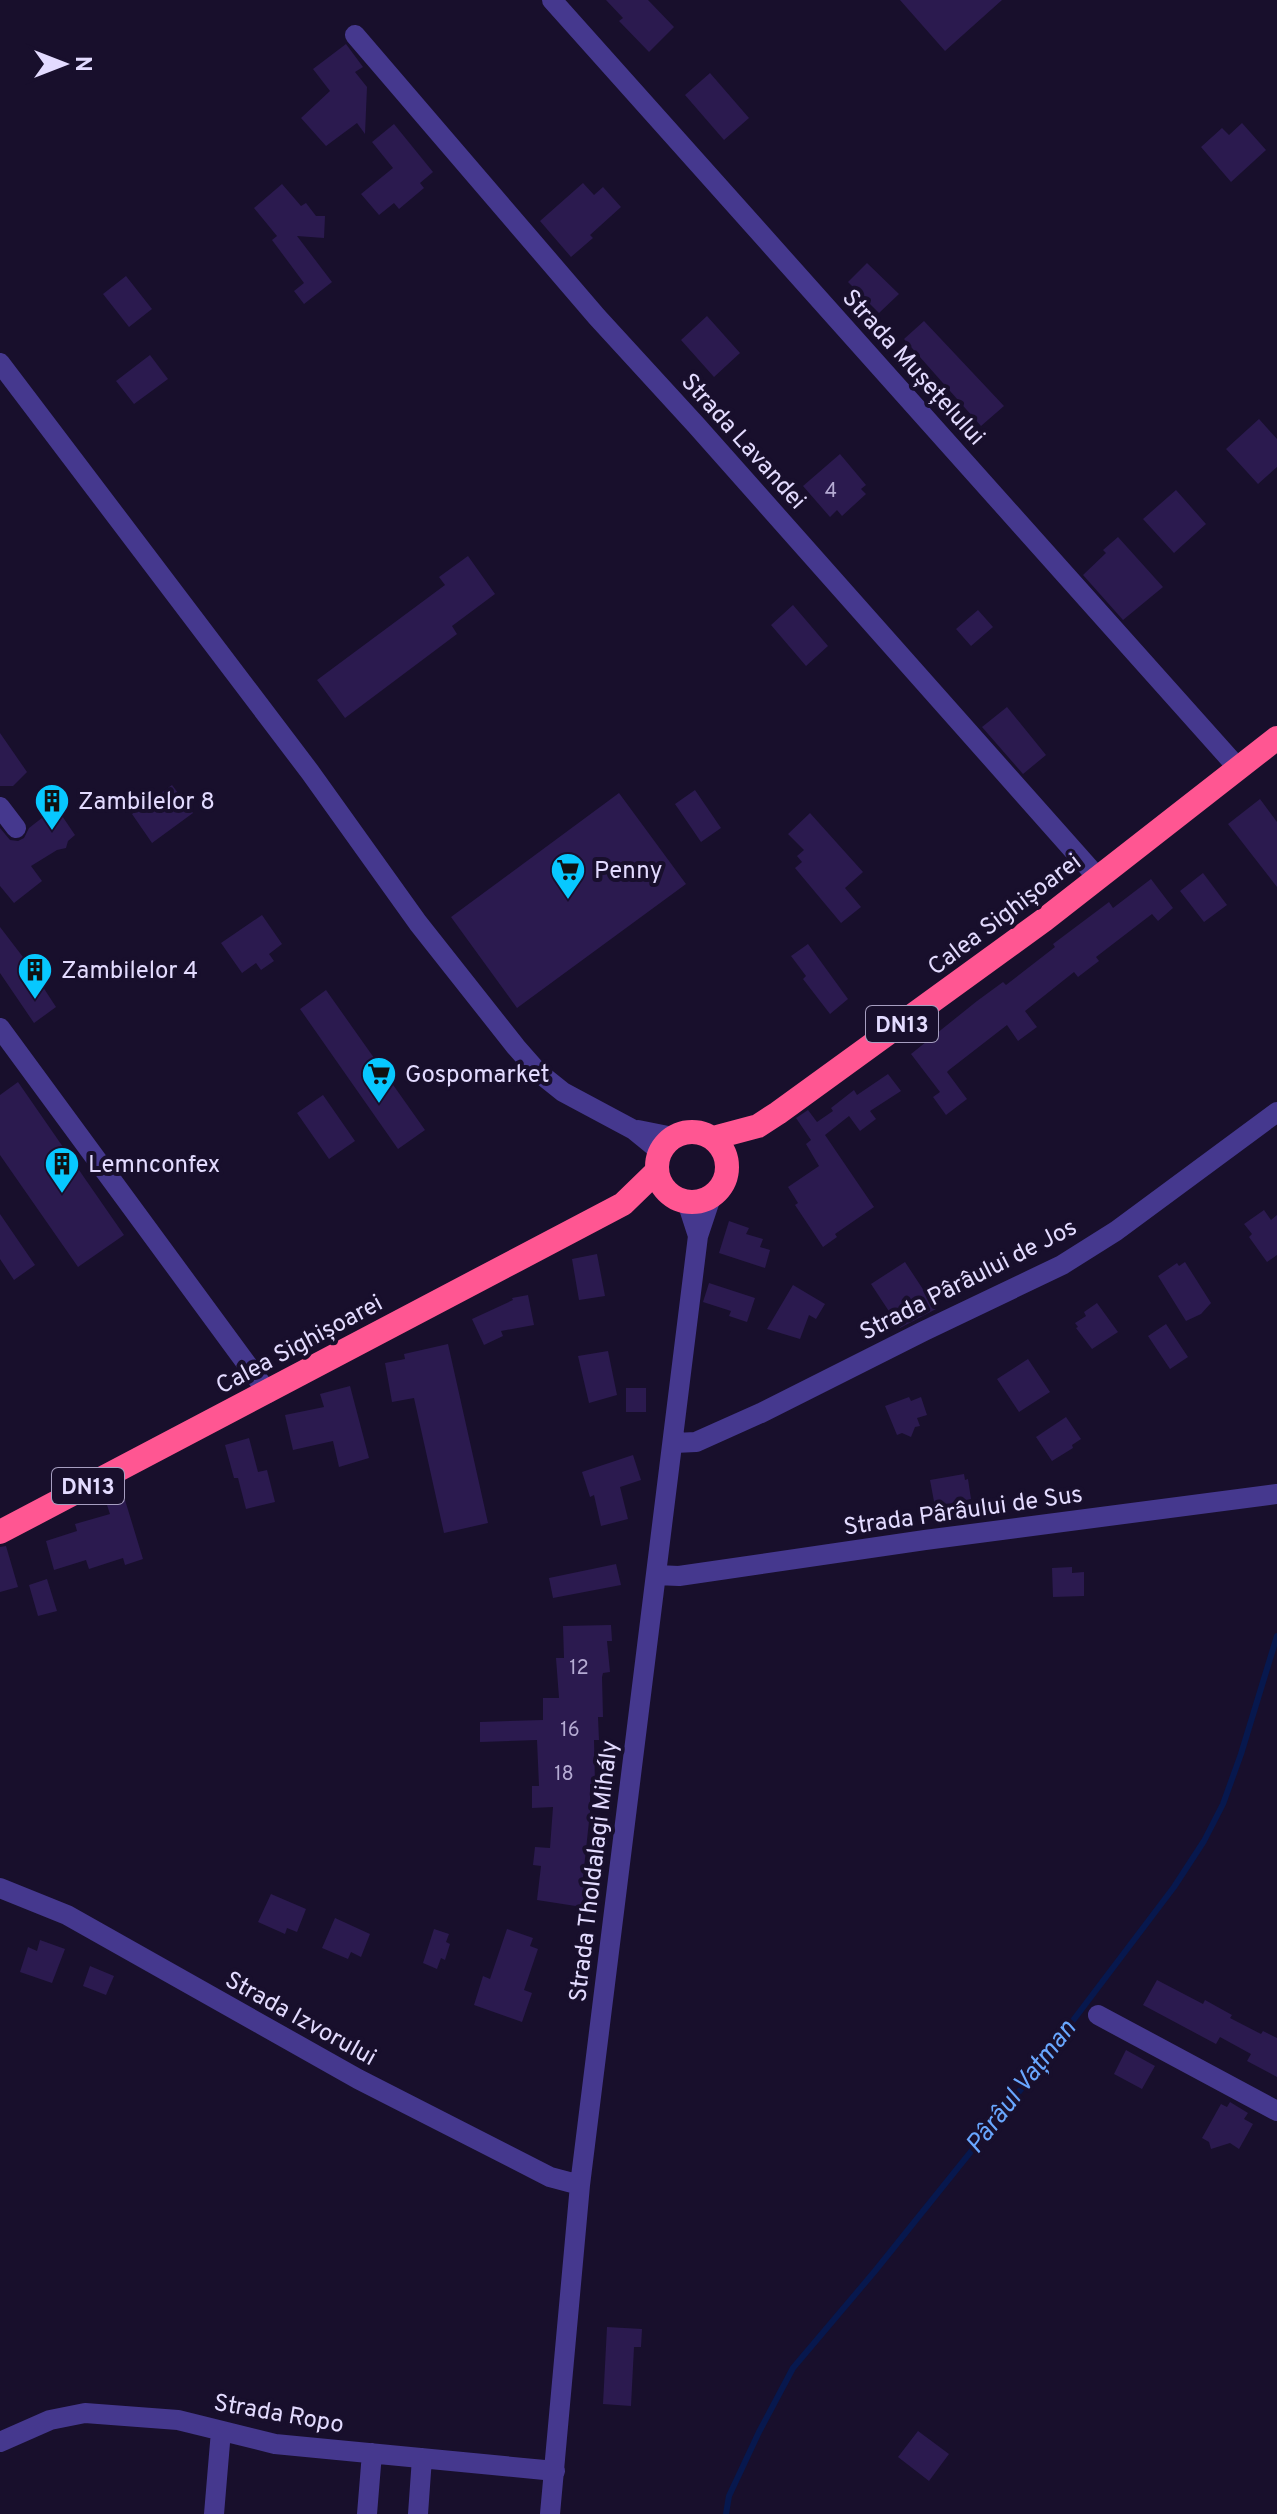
<svg xmlns="http://www.w3.org/2000/svg" width="1277" height="2514" font-family="Overpass,sans-serif">
	<rect width="100%" height="100%" fill="#180f2c"/>
	<g fill="none" stroke-linecap="round" stroke-linejoin="round">
		<path stroke="#07184e" stroke-width="6" d="M 726,2514 L 729,2496 L 759,2432 L 793,2368 L 875,2271 L 1022,2088 L 1174,1887 L 1204,1841 L 1223,1804 L 1241,1754 L 1277,1636"/>
	</g>
	<path fill="#2b1a4f" d="M 606,0 L 648,0 L 674,27 L 649,52 L 619,21 L 623,18 Z
		M 900,0 L 1002,0 L 945,51 Z
		M 346,44 L 363,67 L 355,72 L 367,87 L 365,134 L 357,123 L 326,146 L 301,118 L 330,91 L 313,69 Z
		M 710,73 L 749,118 L 724,140 L 685,95 Z
		M 1242,123 L 1266,150 L 1231,182 L 1201,147 L 1222,128 L 1229,135 Z
		M 394,124 L 433,172 L 420,183 L 424,188 L 399,209 L 394,203 L 379,215 L 361,194 L 393,168 L 372,142 Z
		M 583,183 L 594,195 L 603,187 L 621,207 L 590,235 L 593,238 L 571,257 L 540,221 Z
		M 282,184 L 301,206 L 306,203 L 316,216 L 325,216 L 324,238 L 297,236 L 332,282 L 304,304 L 294,291 L 304,283 L 272,240 L 277,236 L 254,208 Z
		M 867,263 L 899,294 L 879,313 L 848,282 Z
		M 126,276 L 152,309 L 129,327 L 103,294 Z
		M 707,316 L 740,353 L 714,377 L 681,340 Z
		M 924,321 L 1004,406 L 981,426 L 904,339 Z
		M 150,355 L 168,379 L 134,404 L 116,381 Z
		M 1259,419 L 1277,439 L 1277,467 L 1258,484 L 1226,449 Z
		M 840,454 L 866,485 L 861,489 L 866,494 L 842,516 L 837,510 L 830,517 L 803,486 Z
		M 1176,490 L 1206,524 L 1174,553 L 1143,519 Z
		M 1118,537 L 1163,587 L 1123,620 L 1083,575 L 1106,553 L 1103,550 Z
		M 468,556 L 495,594 L 452,626 L 457,634 L 345,718 L 317,680 L 445,585 L 439,577 Z
		M 793,605 L 828,646 L 806,666 L 771,625 Z
		M 978,610 L 993,627 L 971,646 L 956,629 Z
		M 1007,707 L 1046,755 L 1023,774 L 982,727 Z
		M 0,733 L 27,772 L 13,786 L 0,786 Z
		M 172,785 L 193,813 L 152,843 L 132,814 Z
		M 695,790 L 721,828 L 701,842 L 675,804 Z
		M 619,793 L 686,884 L 517,1008 L 451,917 Z
		M 1260,799 L 1277,822 L 1277,887 L 1228,824 Z
		M 56,807 L 75,835 L 68,841 L 66,848 L 57,850 L 31,866 L 42,881 L 14,903 L 0,886 L 0,828 L 10,840 L 18,841 L 24,838 L 29,828 Z
		M 810,813 L 863,872 L 845,888 L 861,907 L 841,923 L 795,868 L 802,862 L 797,856 L 804,850 L 788,834 Z
		M 1203,873 L 1227,905 L 1204,922 L 1180,891 Z
		M 1151,879 L 1173,908 L 1158,921 L 1152,914 L 1096,957 L 1099,961 L 1078,977 L 1074,972 L 1025,1011 L 1037,1027 L 1018,1041 L 1007,1025 L 949,1070 L 947,1072 L 967,1099 L 946,1115 L 933,1097 L 940,1092 L 911,1054 L 977,1001 L 1003,982 L 1006,985 L 1055,947 L 1053,944 L 1109,902 L 1113,908 Z
		M 262,915 L 282,944 L 269,954 L 274,961 L 261,970 L 256,963 L 242,973 L 221,943 Z
		M 0,927 L 26,961 L 56,1007 L 34,1023 L 0,973 Z
		M 808,944 L 848,999 L 830,1014 L 803,979 L 806,976 L 791,956 Z
		M 326,990 L 425,1130 L 398,1149 L 300,1009 Z
		M 888,1074 L 901,1091 L 870,1111 L 876,1119 L 860,1131 L 849,1116 L 825,1135 L 874,1207 L 835,1234 L 837,1237 L 823,1247 L 795,1205 L 798,1203 L 788,1187 L 819,1166 L 806,1144 L 811,1140 L 796,1118 L 808,1110 L 817,1122 L 833,1111 L 831,1108 L 854,1090 L 857,1095 Z
		M 18,1082 L 124,1235 L 78,1267 L 0,1155 L 0,1095 Z
		M 323,1095 L 355,1141 L 329,1159 L 297,1113 Z
		M 1264,1210 L 1271,1220 L 1277,1215 L 1277,1255 L 1267,1262 L 1249,1237 L 1252,1234 L 1244,1224 Z
		M 0,1214 L 35,1265 L 14,1280 L 0,1259 Z
		M 729,1221 L 749,1228 L 746,1234 L 763,1239 L 760,1247 L 770,1250 L 765,1268 L 719,1253 Z
		M 597,1254 L 605,1296 L 579,1300 L 572,1259 Z
		M 905,1262 L 936,1309 L 900,1328 L 871,1284 Z
		M 1185,1262 L 1211,1303 L 1201,1314 L 1186,1321 L 1158,1276 L 1177,1263 L 1179,1266 Z
		M 709,1283 L 755,1298 L 747,1322 L 729,1316 L 731,1311 L 703,1302 Z
		M 793,1285 L 825,1304 L 816,1319 L 809,1315 L 800,1339 L 767,1329 Z
		M 528,1295 L 534,1325 L 501,1331 L 503,1336 L 484,1345 L 472,1319 L 513,1300 L 512,1298 Z
		M 1097,1303 L 1118,1332 L 1092,1349 L 1076,1328 L 1078,1327 L 1075,1323 L 1086,1316 L 1084,1312 Z
		M 1166,1324 L 1188,1357 L 1170,1369 L 1148,1336 Z
		M 448,1344 L 488,1523 L 444,1533 L 414,1398 L 392,1402 L 385,1363 L 405,1359 L 404,1354 Z
		M 608,1351 L 617,1395 L 589,1403 L 578,1356 Z
		M 1028,1359 L 1050,1392 L 1019,1412 L 997,1379 Z
		M 350,1386 L 369,1458 L 339,1467 L 333,1441 L 293,1450 L 285,1415 L 324,1407 L 320,1394 Z
		M 626,1388 L 646,1388 L 646,1412 L 626,1412 Z
		M 909,1397 L 911,1401 L 921,1397 L 927,1415 L 917,1418 L 920,1426 L 915,1427 L 911,1437 L 902,1433 L 897,1435 L 885,1406 Z
		M 1066,1417 L 1081,1439 L 1072,1445 L 1073,1448 L 1052,1461 L 1036,1437 Z
		M 249,1438 L 258,1472 L 267,1470 L 275,1502 L 246,1509 L 238,1478 L 234,1478 L 225,1445 Z
		M 633,1455 L 641,1480 L 620,1487 L 628,1519 L 601,1526 L 594,1495 L 590,1497 L 582,1472 Z
		M 964,1474 L 965,1480 L 968,1479 L 971,1499 L 961,1501 L 962,1506 L 936,1512 L 930,1480 Z
		M 125,1500 L 143,1559 L 125,1565 L 123,1558 L 89,1569 L 86,1560 L 54,1570 L 46,1541 L 77,1531 L 75,1524 L 110,1514 L 107,1505 Z
		M 6,1546 L 18,1587 L 0,1592 L 0,1547 Z
		M 616,1564 L 621,1585 L 553,1598 L 549,1578 Z
		M 1072,1567 L 1072,1573 L 1084,1572 L 1084,1596 L 1053,1597 L 1052,1568 Z
		M 47,1579 L 57,1611 L 38,1616 L 29,1585 Z
		M 611,1625 L 612,1641 L 607,1641 L 610,1672 L 603,1673 L 602,1677 L 603,1717 L 598,1717 L 599,1740 L 594,1740 L 595,1784 L 590,1784 L 590,1812 L 582,1886 L 586,1887 L 582,1907 L 537,1900 L 541,1866 L 533,1865 L 535,1847 L 550,1848 L 553,1807 L 532,1808 L 532,1786 L 539,1786 L 537,1740 L 480,1742 L 480,1722 L 543,1720 L 543,1698 L 559,1698 L 556,1658 L 564,1658 L 563,1626 Z
		M 271,1894 L 306,1909 L 297,1932 L 287,1928 L 285,1934 L 258,1922 Z
		M 335,1918 L 370,1934 L 361,1957 L 351,1952 L 348,1959 L 322,1948 Z
		M 434,1929 L 449,1934 L 446,1942 L 450,1944 L 445,1960 L 441,1958 L 437,1969 L 423,1963 Z
		M 507,1929 L 533,1938 L 530,1946 L 538,1949 L 524,1990 L 532,1993 L 522,2022 L 474,2005 L 483,1976 L 490,1979 Z
		M 40,1940 L 65,1949 L 52,1983 L 20,1972 L 28,1947 L 37,1951 Z
		M 90,1966 L 114,1976 L 106,1995 L 83,1986 Z
		M 1157,1980 L 1203,2004 L 1205,2000 L 1232,2015 L 1230,2018 L 1261,2034 L 1263,2031 L 1277,2038 L 1277,2077 L 1247,2061 L 1251,2054 L 1220,2037 L 1216,2044 L 1143,2005 Z
		M 1126,2050 L 1155,2066 L 1142,2089 L 1114,2074 Z
		M 1230,2102 L 1248,2113 L 1244,2119 L 1253,2124 L 1239,2149 L 1230,2143 L 1211,2149 L 1209,2142 L 1202,2138 L 1221,2104 L 1227,2107 Z
		M 607,2327 L 642,2329 L 641,2347 L 634,2347 L 631,2406 L 603,2404 Z
		M 918,2431 L 949,2454 L 929,2481 L 898,2457 Z"/>
	<g fill="none" stroke-linecap="round" stroke-linejoin="round">
		<path stroke="#45388e" stroke-width="20" d="M 552,0 L 1238,768
			M 355,35 L 597,317 L 696,425 L 1098,878
			M 0,363 L 310,772 L 418,923 L 516,1047 L 538,1072 L 563,1092 L 634,1130 L 661,1152
			M 0,807 L 16,828
			M 0,1028 L 268,1393
			M 638,1130 L 673,1137
			M 687,1202 L 698,1236
			M 674,1443 L 696,1442 L 761,1413 L 924,1331 L 1062,1265 L 1116,1231 L 1277,1112
			M 656,1575 L 679,1576 L 925,1540 L 1277,1494
			M 0,1888 L 67,1915 L 358,2079 L 550,2177 L 580,2185
			M 1098,2015 L 1277,2111
			M 0,2442 L 50,2420 L 85,2413 L 178,2420 L 275,2444 L 555,2471
			M 214,2514 L 221,2431
			M 367,2514 L 372,2453
			M 418,2514 L 422,2458
			M 550,2514 L 580,2185 L 698,1236 L 711,1197"/>
		<path stroke="#ff5692" stroke-width="24" d="M657 1167a35 35 0 1 1 70 0a35 35 0 1 1-70 0Z
			M 713,1138 L 758,1126 L 778,1113 L 1044,920 L 1277,738
			M 0,1532 L 623,1204 L 657,1171"/>
	</g>
	<defs>
		<symbol id="building-pin" viewBox="-11 -11 22 30"><path d="M0 17L-7.5 6A9.5 9.5 0 1 1 7.5 6Z" fill="#07c8ff" stroke="#180f2c"/><path d="M-4-6H4V6H1V3H-1V6H-4ZM-2.5-4.3h1.7v1.8h-1.7ZM.8-4.3h1.7v1.8H.8ZM-2.5-1h1.7V.8h-1.7ZM.8-1h1.7V.8H.8Z" fill="#111"/></symbol>
		<symbol id="supermarket-pin" viewBox="-11 -11 22 30"><path d="M0 17L-7.5 6A9.5 9.5 0 1 1 7.5 6Z" fill="#07c8ff" stroke="#180f2c"/><path d="M-6-5.5h2.5l.6 2H6L4.5 2H-2.5L-4.4-4H-6ZM-1.5 3.2a1.3 1.3 0 1 0 .1 0ZM3 3.2a1.3 1.3 0 1 0 .1 0Z" fill="#111"/></symbol>
	</defs>
	<g fill-rule="evenodd">
		<use href="#building-pin" x="32" y="781" width="40" height="54"/>
		<use href="#supermarket-pin" x="548" y="850" width="40" height="54"/>
		<use href="#building-pin" x="15" y="950" width="40" height="54"/>
		<use href="#supermarket-pin" x="359" y="1054" width="40" height="54"/>
		<use href="#building-pin" x="42" y="1144" width="40" height="54"/>
	</g>
	<g text-anchor="middle" stroke-width="8" stroke-linejoin="round" paint-order="stroke">
		<g font-size="20" fill="#b5abd3">
			<text x="831" y="497">4</text>
			<text x="579" y="1674">12</text>
			<text x="570" y="1736">16</text>
			<text x="564" y="1780">18</text>
		</g>
		<g fill="#180f2c" stroke="#a69ec0" stroke-width="2">
			<rect x="866" y="1006" width="72" height="36" rx="6"/>
			<rect x="52" y="1468" width="72" height="36" rx="6"/>
		</g>
		<g font-size="22" font-weight="bold" fill="#e3dbff">
			<text x="902" y="1032">DN13</text>
			<text x="88" y="1494">DN13</text>
		</g>
		<g font-size="24" fill="#e3dbff" stroke="#180f2c">
			<text transform="translate(914 367) rotate(48)" y="8">Strada Mușețelului</text>
			<text transform="translate(744 441) rotate(48)" y="8">Strada Lavandei</text>
			<text transform="translate(1004 914) rotate(-37)" y="8">Calea Sighișoarei</text>
			<text transform="translate(968 1279) rotate(-27)" y="8">Strada Pârâului de Jos</text>
			<text transform="translate(299 1344) rotate(-28)" y="8">Calea Sighișoarei</text>
			<text transform="translate(963 1510) rotate(-8)" y="8">Strada Pârâului de Sus</text>
			<text transform="translate(593 1871) rotate(-83)" y="8">Strada Tholdalagi Mihály</text>
			<text transform="translate(301 2018) rotate(29)" y="8">Strada Izvorului</text>
			<text transform="translate(279 2413) rotate(10)" y="8">Strada Ropo</text>
		</g>
		<g font-size="24" fill="#e3dbff" stroke="#180f2c" text-anchor="start">
			<text x="78" y="809">Zambilelor 8</text>
			<text x="594" y="878">Penny</text>
			<text x="61" y="978">Zambilelor 4</text>
			<text x="405" y="1082">Gospomarket</text>
			<text x="88" y="1172">Lemnconfex</text>
		</g>
		<g font-size="26" font-style="italic" fill="#69a7ff" stroke="#180f2c">
			<text transform="translate(1020 2086) rotate(-52)" y="9">Pârâul Vațman</text>
		</g>
	</g>
	<g transform="translate(64 64) rotate(90)" stroke="#180f2c" stroke-width="6" paint-order="stroke">
	<path d="M0-6L14 30L0 20L-14 30Z" fill="#e3dbff"/>
	<text y="-12" font-size="22" font-weight="bold" text-anchor="middle" fill="#e3dbff">N</text>
	</g>
</svg>
